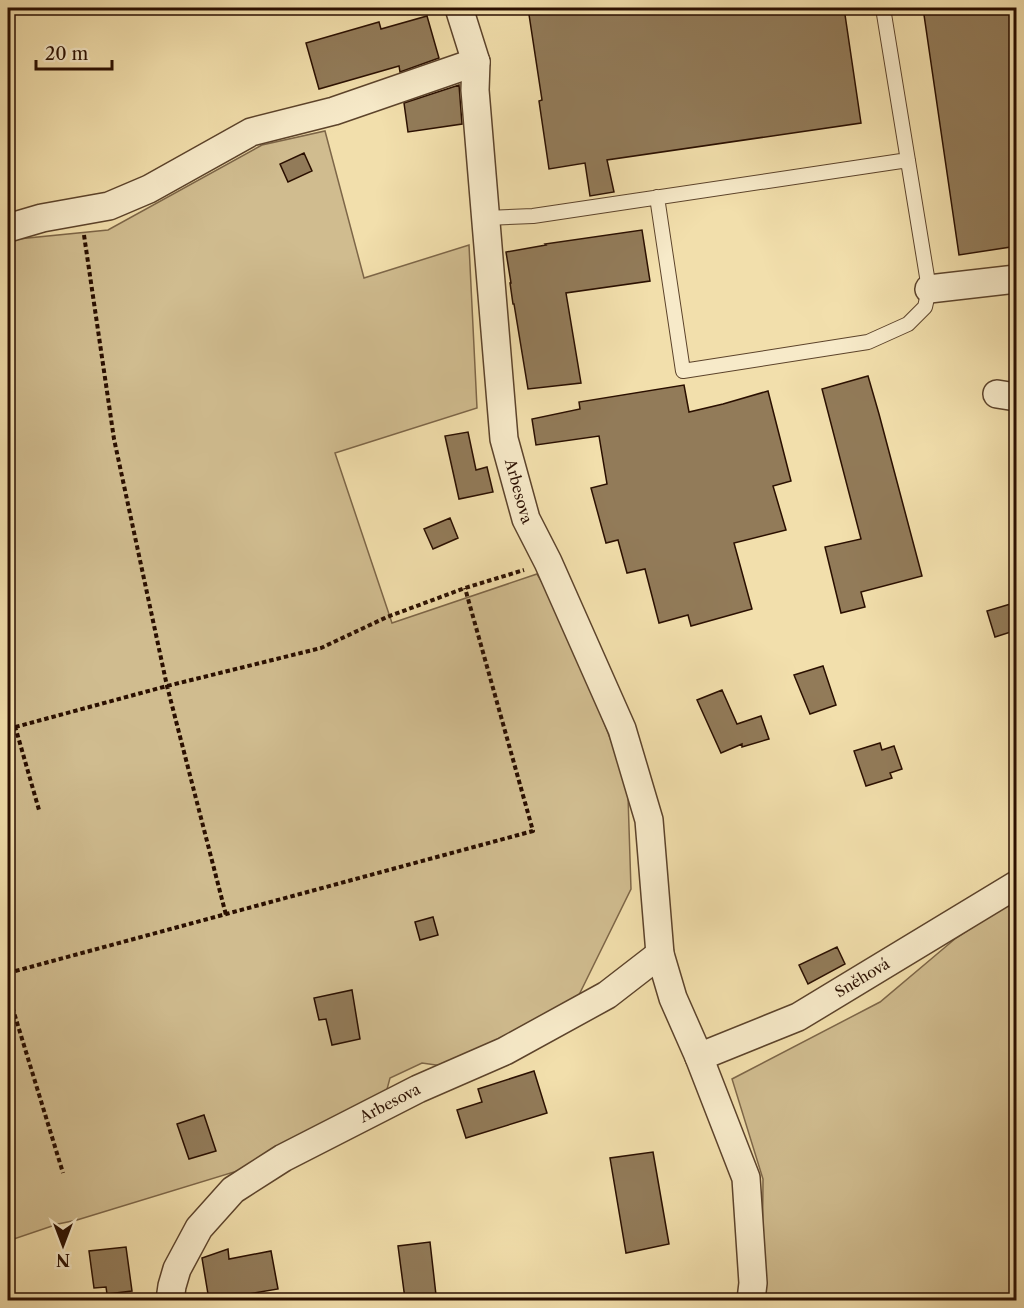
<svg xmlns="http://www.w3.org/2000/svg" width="1024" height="1308" font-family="'Libre Caslon Text',serif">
	<rect width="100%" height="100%" fill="#f2dfac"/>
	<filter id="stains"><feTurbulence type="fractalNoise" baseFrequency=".00333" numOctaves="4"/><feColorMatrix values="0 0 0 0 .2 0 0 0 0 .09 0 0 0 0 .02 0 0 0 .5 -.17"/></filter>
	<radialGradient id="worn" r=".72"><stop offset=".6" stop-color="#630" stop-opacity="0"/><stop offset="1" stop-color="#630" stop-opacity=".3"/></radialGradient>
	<path fill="#d0bc8f" stroke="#7d6648" stroke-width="1.5" d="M 325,131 L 364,278 L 469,245 L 477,408 L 335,453 L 392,623 L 537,574 L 546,589 L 582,666 L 615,751 L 628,796 L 631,889 L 575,1003 L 443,1066 L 422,1063 L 390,1078 L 386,1093 L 257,1165 L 77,1220 L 58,1224 L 8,1241 L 8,240 L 108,230 L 262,145 Z
		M 1016,899 L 1016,1300 L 762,1300 L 763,1179 L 732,1079 L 880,1002 L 956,938 Z"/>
	<path fill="#927b59" stroke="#2a0f00" stroke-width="1.5" d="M 528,8 L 844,8 L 861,123 L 607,160 L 614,192 L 590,196 L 585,163 L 549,169 L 539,101 L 542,100 Z
		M 923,8 L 1017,8 L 1017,246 L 959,255 Z
		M 427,16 L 439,58 L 400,72 L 399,66 L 319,89 L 306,43 L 379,22 L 381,29 Z
		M 459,85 L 462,124 L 408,132 L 404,103 Z
		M 304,153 L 312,171 L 288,182 L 280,164 Z
		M 642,230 L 650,281 L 566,293 L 581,383 L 528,389 L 514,304 L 513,304 L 510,283 L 511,283 L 506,252 L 546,245 L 545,244 Z
		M 868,376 L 879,414 L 922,576 L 861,592 L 865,607 L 841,613 L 825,547 L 861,539 L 822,389 Z
		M 684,385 L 689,412 L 723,404 L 768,391 L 791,481 L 773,486 L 786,530 L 734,543 L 752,609 L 691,626 L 688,615 L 659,623 L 645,569 L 627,573 L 618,540 L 606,543 L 591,488 L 607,484 L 599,436 L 536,445 L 532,419 L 580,409 L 579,402 Z
		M 468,432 L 476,470 L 487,467 L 493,492 L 459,499 L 445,436 Z
		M 450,518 L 458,538 L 433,549 L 424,529 Z
		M 1017,602 L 1017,630 L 995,637 L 987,611 Z
		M 823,666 L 836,705 L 810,714 L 794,675 Z
		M 722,690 L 737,724 L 761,716 L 769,739 L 742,747 L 742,744 L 721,753 L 697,700 Z
		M 880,743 L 882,750 L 894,746 L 902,769 L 890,773 L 892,778 L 866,786 L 854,751 Z
		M 433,917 L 438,935 L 420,940 L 415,922 Z
		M 837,947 L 845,964 L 808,984 L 799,965 Z
		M 352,990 L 360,1039 L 332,1045 L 326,1019 L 319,1020 L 314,998 Z
		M 534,1071 L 547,1113 L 466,1138 L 457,1110 L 482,1102 L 478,1089 Z
		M 204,1115 L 216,1151 L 189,1159 L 177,1124 Z
		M 653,1152 L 669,1244 L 626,1253 L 610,1158 Z
		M 430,1242 L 436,1295 L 405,1299 L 398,1246 Z
		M 126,1247 L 132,1291 L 107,1294 L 106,1287 L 94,1288 L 89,1251 Z
		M 228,1249 L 229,1259 L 271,1251 L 278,1289 L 237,1296 L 237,1300 L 209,1300 L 202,1258 Z"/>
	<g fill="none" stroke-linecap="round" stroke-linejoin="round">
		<defs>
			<path id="service" d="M 657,197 L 683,371 L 868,342 L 908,324 L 925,307 L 929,289 L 883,8
				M 486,218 L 533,216 L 908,160"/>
			<g id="minor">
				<path id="s1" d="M 459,8 L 476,62 L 475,90 L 504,439 L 526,519 L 548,562 L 622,729 L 649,820 L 660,954 L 673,998 L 699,1057 L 746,1178 L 753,1283 L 751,1300"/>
				<path d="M 8,228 L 42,218 L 109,206 L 149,189 L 251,132 L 334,111 L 476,62"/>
				<path d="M 929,289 L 1016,279"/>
				<path d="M 997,394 L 1016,397"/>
				<path id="s2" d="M 699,1057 L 798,1017 L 1016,885"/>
				<path id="s3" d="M 170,1300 L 172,1286 L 177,1269 L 199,1228 L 233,1190 L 283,1158 L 418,1089 L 505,1051 L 607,995 L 660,954"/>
			</g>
		</defs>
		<use href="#service" stroke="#5c432b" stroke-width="16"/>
		<use href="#minor" stroke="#5c432b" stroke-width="30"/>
		<path stroke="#2a0f00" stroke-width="4" stroke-dasharray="4.5 3" stroke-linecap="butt" d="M 84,235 L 114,439 L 167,686 L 226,915
			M 15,726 L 39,810
			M 8,729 L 167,686 L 321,648 L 387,617 L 465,588 L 524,570
			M 8,973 L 533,831 L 465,588
			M 8,993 L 63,1173"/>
		<use href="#service" stroke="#f7eac9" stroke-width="14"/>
		<use href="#minor" stroke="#f7eac9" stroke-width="27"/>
	</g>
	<g text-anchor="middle" stroke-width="6" stroke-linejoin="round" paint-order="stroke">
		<g font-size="15" fill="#2a0f00" stroke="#f7eac9">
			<text dy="5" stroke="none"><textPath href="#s1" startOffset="489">Arbesova</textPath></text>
			<text dy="5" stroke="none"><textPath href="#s2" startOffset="182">Sněhová</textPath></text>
			<text dy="5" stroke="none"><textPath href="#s3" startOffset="309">Arbesova</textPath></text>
		</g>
	</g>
	<rect width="1024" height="1308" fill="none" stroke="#f2dfac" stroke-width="30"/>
	<rect x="9" y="9" width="1006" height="1290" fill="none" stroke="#2a0f00" stroke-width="3"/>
	<rect x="15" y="15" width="994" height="1278" fill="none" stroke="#2a0f00" stroke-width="1.5"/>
	<g transform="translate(63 1245) rotate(180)" stroke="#f7eac9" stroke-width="4.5" paint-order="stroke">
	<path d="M0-4.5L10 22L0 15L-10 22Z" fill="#2a0f00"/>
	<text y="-9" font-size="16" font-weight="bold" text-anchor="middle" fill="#2a0f00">N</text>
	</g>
	<path d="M36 60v9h76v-9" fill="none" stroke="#2a0f00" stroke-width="3"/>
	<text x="45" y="60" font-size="18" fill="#2a0f00" stroke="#f7eac9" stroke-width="4.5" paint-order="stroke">20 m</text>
	<rect width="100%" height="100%" filter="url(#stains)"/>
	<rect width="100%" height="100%" fill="url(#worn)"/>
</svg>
